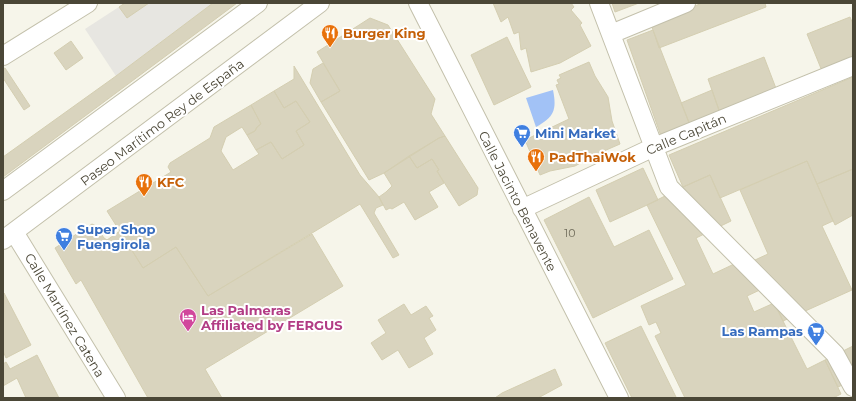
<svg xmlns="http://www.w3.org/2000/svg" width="856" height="401" font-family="Montserrat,sans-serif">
	<rect width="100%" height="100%" fill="#f6f5ea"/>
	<path fill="#e7e6e1" d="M 125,3 L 213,3 L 116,76 L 85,29 Z"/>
	<path fill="#a2c2f6" d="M 553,90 C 557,110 554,117 536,127 L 526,98 Z"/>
	<path fill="#d9d4be" stroke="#d4ceb1" d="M 125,3 L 149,3 L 127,18 L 119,7 Z
		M 213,3 L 237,3 L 3,177 L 3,157 L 116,76 Z
		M 493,3 L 571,3 L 574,7 L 571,10 L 582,23 L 580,25 L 591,46 L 560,63 L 531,72 L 526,48 L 521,50 L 519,32 L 514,34 L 508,17 L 501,22 Z
		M 612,3 L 639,3 L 615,12 Z
		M 702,3 L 765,3 L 766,7 L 659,48 L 651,24 Z
		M 850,17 L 853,24 L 853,59 L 822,71 L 807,34 Z
		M 370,18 L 388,25 L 435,99 L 431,114 L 445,136 L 439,138 L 384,173 L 369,180 L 321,102 L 340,91 L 317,52 Z
		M 653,30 L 690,125 L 661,136 L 627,40 Z
		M 507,37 L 531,87 L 494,105 L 471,55 Z
		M 71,41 L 83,58 L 66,70 L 54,53 Z
		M 764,57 L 777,91 L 720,113 L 708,79 Z
		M 589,62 L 595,76 L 608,97 L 612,121 L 620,144 L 597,154 L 575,166 L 550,171 L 540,175 L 525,140 L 569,119 L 556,85 L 559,84 L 557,80 L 561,78 L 559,75 Z
		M 323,63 L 340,91 L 321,102 L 310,83 L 313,69 Z
		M 294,66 L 360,175 L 379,197 L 383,205 L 376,208 L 374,213 L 399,255 L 393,258 L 360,204 L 208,296 L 176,247 L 143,268 L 107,211 L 171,172 L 168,167 L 170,163 L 210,138 L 214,127 L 251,105 L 261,124 L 257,127 L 255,131 L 247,135 L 242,127 L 226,137 L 221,151 L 233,170 L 259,154 L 256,150 L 271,142 L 282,159 L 304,145 L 296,131 L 310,122 L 296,101 L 284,108 L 274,91 L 294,79 Z
		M 5,68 L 30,106 L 24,110 L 3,78 L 3,69 Z
		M 853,77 L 853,169 L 817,184 L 807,161 L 720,198 L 710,175 L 683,187 L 669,155 Z
		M 712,90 L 720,113 L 690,125 L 681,103 Z
		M 274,91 L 284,108 L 296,101 L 310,122 L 296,131 L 304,145 L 282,159 L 271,142 L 256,150 L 247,135 L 255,131 L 257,127 L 261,124 L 251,105 Z
		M 445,136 L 478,188 L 477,195 L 459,206 L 437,171 L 439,170 L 432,159 L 417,168 L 409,156 L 439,138 Z
		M 409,156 L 417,168 L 432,159 L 439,170 L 437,171 L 444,183 L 429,192 L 438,207 L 415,220 L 404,202 L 392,209 L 390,208 L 386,210 L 379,197 L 386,192 L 392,186 L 384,173 Z
		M 807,161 L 833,221 L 822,226 L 852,290 L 783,321 L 755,260 L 768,254 L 740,190 Z
		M 643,168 L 658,200 L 610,222 L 596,190 Z
		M 853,169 L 853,215 L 835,225 L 817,184 Z
		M 710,175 L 731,221 L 696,238 L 713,274 L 749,257 L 764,288 L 747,296 L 754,312 L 774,303 L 807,369 L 825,360 L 841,394 L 833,398 L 685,398 L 655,336 L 661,333 L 656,322 L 649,325 L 641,306 L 686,285 L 647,205 L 683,187 Z
		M 589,197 L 614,247 L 649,230 L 673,279 L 593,318 L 544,220 Z
		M 92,224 L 96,226 L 104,238 L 107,240 L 120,231 L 143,268 L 176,247 L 208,296 L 312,234 L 343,286 L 205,369 L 222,398 L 148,398 L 81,280 L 76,284 L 55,248 Z
		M 4,293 L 31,345 L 6,358 L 3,351 Z
		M 404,304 L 411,315 L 426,306 L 433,316 L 429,318 L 436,330 L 424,338 L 433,354 L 409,368 L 398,350 L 382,360 L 371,343 L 386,333 L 378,320 Z
		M 641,326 L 676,397 L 673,398 L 632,398 L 605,343 Z
		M 853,346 L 853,380 L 838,387 L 825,360 Z
		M 37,355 L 59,398 L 26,398 L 17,378 L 3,386 L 3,364 L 6,362 L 10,369 Z
		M 555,369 L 562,385 L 538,398 L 495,398 L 502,393 Z"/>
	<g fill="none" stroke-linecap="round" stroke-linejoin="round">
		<defs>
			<path id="minor" d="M 418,3 L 619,398
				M 599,3 L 669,187 L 835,354 L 853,387
				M 611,34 L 686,3
				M 3,56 L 88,3
				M 3,191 L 258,3
				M 522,209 L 654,147 L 853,66
				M 14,232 L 116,398
				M 3,240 L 320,3"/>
		</defs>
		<use href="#minor" stroke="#c3c0ab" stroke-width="20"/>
		<use href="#minor" stroke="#fff" stroke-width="18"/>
	</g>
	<defs>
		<symbol id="restaurant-pin" viewBox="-11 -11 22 30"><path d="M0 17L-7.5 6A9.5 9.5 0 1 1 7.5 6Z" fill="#e8710a" stroke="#fff"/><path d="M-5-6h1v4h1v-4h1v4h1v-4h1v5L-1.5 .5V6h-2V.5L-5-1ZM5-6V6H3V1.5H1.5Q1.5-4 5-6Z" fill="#fff"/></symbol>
		<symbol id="supermarket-pin" viewBox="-11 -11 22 30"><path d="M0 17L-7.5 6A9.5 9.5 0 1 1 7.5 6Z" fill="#3f7fe0" stroke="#fff"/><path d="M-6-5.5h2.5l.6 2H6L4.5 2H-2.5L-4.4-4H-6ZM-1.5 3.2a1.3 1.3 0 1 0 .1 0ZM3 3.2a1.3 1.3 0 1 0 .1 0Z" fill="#fff"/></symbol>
		<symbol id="hotel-pin" viewBox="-11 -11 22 30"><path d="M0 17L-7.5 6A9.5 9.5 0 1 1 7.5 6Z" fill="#d1479c" stroke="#fff"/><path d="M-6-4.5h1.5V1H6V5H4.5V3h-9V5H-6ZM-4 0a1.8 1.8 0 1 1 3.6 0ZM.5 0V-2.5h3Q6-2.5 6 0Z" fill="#fff"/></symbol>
	</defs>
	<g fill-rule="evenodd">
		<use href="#restaurant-pin" x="320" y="23" width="20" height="27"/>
		<use href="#supermarket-pin" x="512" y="123" width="20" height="27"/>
		<use href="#restaurant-pin" x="526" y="147" width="20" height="27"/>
		<use href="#restaurant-pin" x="134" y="172" width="20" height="27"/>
		<use href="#supermarket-pin" x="54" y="226" width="20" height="27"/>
		<use href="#hotel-pin" x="178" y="307" width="20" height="27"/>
		<use href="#supermarket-pin" x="806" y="321" width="20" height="27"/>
	</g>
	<g text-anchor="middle" stroke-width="4" stroke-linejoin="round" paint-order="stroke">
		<g font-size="11" fill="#6e6a59">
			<text x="570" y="237">10</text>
		</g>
		<g font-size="13" font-weight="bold" fill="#c56008" stroke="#fff" text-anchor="start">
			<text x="343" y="38">Burger King</text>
			<text x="549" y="162">PadThaiWok</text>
			<text x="157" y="187">KFC</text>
		</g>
		<g font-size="13" fill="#4b4737" stroke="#fff">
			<text transform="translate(162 122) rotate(-37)" y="5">Paseo Marítimo Rey de España</text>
			<text transform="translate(686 134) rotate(-23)" y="5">Calle Capitán</text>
			<text transform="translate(518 201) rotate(63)" y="5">Calle Jacinto Benavente</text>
			<text transform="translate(65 315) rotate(59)" y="5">Calle Martínez Catena</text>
		</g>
		<g font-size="13" font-weight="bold" fill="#366cbe" stroke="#fff" text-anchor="start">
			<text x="535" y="138">Mini Market</text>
			<text x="77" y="234">Super Shop<tspan x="77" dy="15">Fuengirola</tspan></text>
			<text x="803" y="336" text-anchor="end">Las Rampas</text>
		</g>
		<g font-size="13" font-weight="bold" fill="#b23c85" stroke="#fff" text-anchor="start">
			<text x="201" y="315">Las Palmeras<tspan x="201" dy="15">Affiliated by FERGUS</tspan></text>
		</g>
	</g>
	<rect width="856" height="401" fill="none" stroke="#4b4737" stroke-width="8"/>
</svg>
